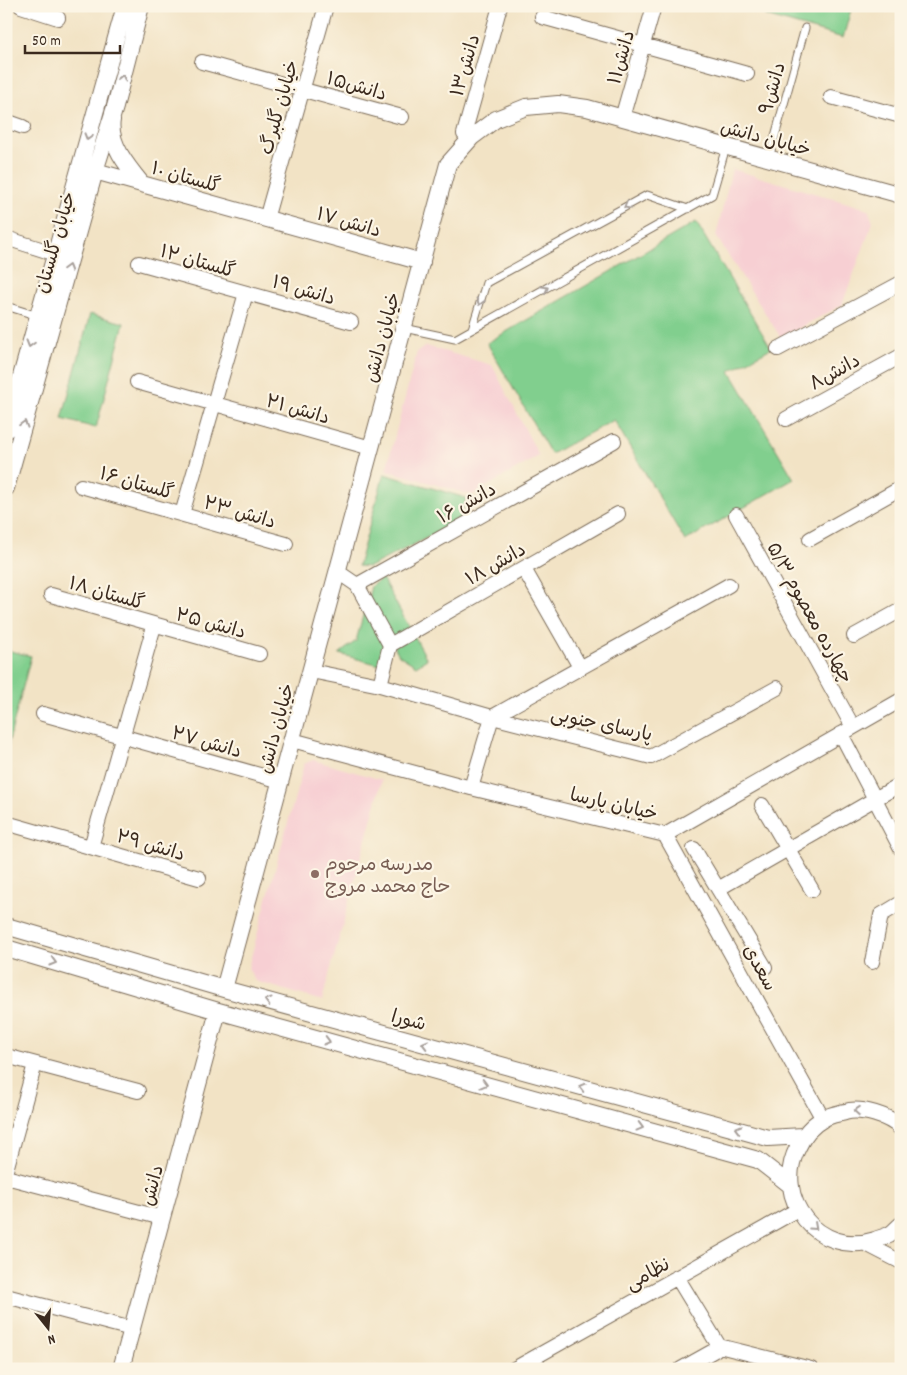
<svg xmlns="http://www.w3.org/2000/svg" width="907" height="1375" font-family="Dekko,'Playpen Sans Arabic',sans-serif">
	<rect width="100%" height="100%" fill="#fcf5e5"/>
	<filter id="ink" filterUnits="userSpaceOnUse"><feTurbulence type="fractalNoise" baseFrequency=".02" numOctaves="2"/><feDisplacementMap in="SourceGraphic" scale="10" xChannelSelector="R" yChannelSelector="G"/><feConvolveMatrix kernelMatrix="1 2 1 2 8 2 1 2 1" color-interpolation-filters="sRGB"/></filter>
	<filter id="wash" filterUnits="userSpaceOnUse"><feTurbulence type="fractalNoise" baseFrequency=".0096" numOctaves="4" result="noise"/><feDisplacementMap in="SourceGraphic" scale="20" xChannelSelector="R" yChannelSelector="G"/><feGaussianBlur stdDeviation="1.12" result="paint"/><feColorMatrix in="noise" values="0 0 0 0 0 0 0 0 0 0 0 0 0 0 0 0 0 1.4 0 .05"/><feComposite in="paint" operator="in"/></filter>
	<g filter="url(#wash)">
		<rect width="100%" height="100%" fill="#f2e3c5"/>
		<path fill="#f7cfd3" d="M 732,169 L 868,209 L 873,222 L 842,305 L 781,338 L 716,236 Z
			M 426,346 L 492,365 L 539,456 L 472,495 L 386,470 L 417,352 Z
			M 313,760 L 382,780 L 322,1001 L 255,981 L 248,968 L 304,764 Z"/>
		<path fill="#81cf8e" stroke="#5e7c56" d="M 769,6 L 852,6 L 843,38 L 766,16 Z
			M 696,222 L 771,348 L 730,371 L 794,479 L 685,541 L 614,420 L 551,454 L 487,343 Z
			M 90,314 L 124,323 L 96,428 L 62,419 Z
			M 384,474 L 466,498 L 460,521 L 369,567 L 358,566 Z
			M 382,578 L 427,659 L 416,666 L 399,655 L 368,599 L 371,586 Z
			M 364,612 L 384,645 L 380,665 L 339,654 L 356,641 Z
			M 6,650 L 31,656 L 6,752 Z"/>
	</g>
	<g filter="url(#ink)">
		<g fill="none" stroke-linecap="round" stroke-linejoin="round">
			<defs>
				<path id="service" d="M 769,158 L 805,28
					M 6,306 L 38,316
					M 404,328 L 455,339 L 712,195 L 726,147
					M 472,329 L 486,283 L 647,195 L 688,209"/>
				<path id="minor" d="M 21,6 L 58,18
					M 542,17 L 747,74
					M 202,62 L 402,117
					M 831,97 L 901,116
					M 622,118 L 654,6
					M 6,121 L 23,127
					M 464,134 L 500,6
					M 266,219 L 326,6
					M 6,238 L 56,254
					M 139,263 L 351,322
					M 778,349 L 901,283
					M 137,382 L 371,448
					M 786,419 L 901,356
					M 81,486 L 286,544
					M 182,514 L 246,293
					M 736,515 L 853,727
					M 810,539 L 901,488
					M 524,569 L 580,667
					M 338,572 L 357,585 L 614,441
					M 357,585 L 390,645 L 380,685
					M 51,595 L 259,654
					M 854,636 L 901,610
					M 390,645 L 618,514
					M 311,671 L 380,685 L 492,717 L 651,757 L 777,688
					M 43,714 L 281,781
					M 841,734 L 901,849
					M 292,740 L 471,788 L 665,835 L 901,700
					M 471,788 L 492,717 L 729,585
					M 762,805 L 812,890
					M 6,823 L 199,878
					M 665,835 L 823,1119
					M 91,847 L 154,626
					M 694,849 L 765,967
					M 718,889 L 901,784
					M 872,962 L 881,915 L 901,903
					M 6,1056 L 138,1091
					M 6,1170 L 35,1064
					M 6,1177 L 162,1218
					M 864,1243 L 901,1262
					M 677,1277 L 719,1346 L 811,1369
					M 6,1296 L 132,1329
					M 514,1369 L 797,1210
					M 681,1369 L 715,1350"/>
				<path id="tertiary" d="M 112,120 C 108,143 128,167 142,184
					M 95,171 L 422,262
					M 6,430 L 125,6
					M 6,488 L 95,171 L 115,107 L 141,6
					M 6,926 L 224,989 L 768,1138 L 803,1136
					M 6,948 L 218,1011 L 758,1160 L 790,1185
					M 224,989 L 448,164 L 472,137 L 496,119 L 526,107 L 558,104 L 587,108 L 901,195
					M 901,1128 C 890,1116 860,1107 845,1112 C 838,1114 829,1115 823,1119 C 812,1125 803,1136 798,1147 C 771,1198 819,1258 875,1240 C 879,1238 885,1237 889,1235 C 893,1233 897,1228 901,1225
					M 121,1369 L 218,1011"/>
			</defs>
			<use href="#service" stroke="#7b6b58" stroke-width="9"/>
			<use href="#minor" stroke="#7b6b58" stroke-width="16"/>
			<use href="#tertiary" stroke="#7b6b58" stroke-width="18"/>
			<use href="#service" stroke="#fff" stroke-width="7"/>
			<use href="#minor" stroke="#fff" stroke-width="14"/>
			<use href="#tertiary" stroke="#fff" stroke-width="16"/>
		</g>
		<defs><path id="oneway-chevron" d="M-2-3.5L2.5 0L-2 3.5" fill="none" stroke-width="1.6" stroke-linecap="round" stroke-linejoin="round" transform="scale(1.25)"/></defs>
		<g stroke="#a79f9a">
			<use href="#oneway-chevron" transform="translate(122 78) rotate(-76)"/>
			<use href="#oneway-chevron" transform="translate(88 137) rotate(106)"/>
			<use href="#oneway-chevron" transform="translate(627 206) rotate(151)"/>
			<use href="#oneway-chevron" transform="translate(68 268) rotate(-74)"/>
			<use href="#oneway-chevron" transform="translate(545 289) rotate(-29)"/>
			<use href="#oneway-chevron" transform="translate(480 302) rotate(107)"/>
			<use href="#oneway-chevron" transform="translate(30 344) rotate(106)"/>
			<use href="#oneway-chevron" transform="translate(24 424) rotate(-74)"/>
			<use href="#oneway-chevron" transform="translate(53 962) rotate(16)"/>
			<use href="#oneway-chevron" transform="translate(268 1001) rotate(-165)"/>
			<use href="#oneway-chevron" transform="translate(327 1041) rotate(15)"/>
			<use href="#oneway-chevron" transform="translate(425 1044) rotate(-165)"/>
			<use href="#oneway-chevron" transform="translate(484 1084) rotate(15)"/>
			<use href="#oneway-chevron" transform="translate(582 1087) rotate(-165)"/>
			<use href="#oneway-chevron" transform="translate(857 1111) rotate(-176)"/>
			<use href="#oneway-chevron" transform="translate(640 1127) rotate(15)"/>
			<use href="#oneway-chevron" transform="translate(738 1129) rotate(-165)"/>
			<use href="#oneway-chevron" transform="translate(814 1227) rotate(42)"/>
		</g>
	</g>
	<circle fill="#8d6e63" stroke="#fcf5e5" stroke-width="2" cx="315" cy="874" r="5"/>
	<g text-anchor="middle" stroke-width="4.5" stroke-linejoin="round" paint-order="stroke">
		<g font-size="19" fill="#3b2a1e" stroke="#fcf5e5">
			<text transform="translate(620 57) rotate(-74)" y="7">دانش۱۱</text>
			<text transform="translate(464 65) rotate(-74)" y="7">دانش۱۳</text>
			<text transform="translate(357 85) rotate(16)" y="7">دانش۱۵</text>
			<text transform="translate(771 88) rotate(-74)" y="7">دانش۹</text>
			<text transform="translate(278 107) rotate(-74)" y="7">خیابان گلبرگ</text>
			<text transform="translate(766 137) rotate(15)" y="7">خیابان دانش</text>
			<text transform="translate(186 176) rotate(16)" y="7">گلستان ۱۰</text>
			<text transform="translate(349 221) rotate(16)" y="7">دانش ۱۷</text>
			<text transform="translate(54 242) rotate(-74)" y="7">خیابان گلستان</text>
			<text transform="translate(198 260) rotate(16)" y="7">گلستان ۱۲</text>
			<text transform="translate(304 289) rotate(16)" y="7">دانش ۱۹</text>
			<text transform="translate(381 337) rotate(-75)" y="7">خیابان دانش</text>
			<text transform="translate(834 371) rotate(-29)" y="7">دانش۸</text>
			<text transform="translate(298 408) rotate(16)" y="7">دانش ۲۱</text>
			<text transform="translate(137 482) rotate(16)" y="7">گلستان ۱۶</text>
			<text transform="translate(466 502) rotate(-29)" y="7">دانش ۱۶</text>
			<text transform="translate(240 511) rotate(16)" y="7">دانش ۲۳</text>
			<text transform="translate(495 563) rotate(-30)" y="7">دانش ۱۸</text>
			<text transform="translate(107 592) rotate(16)" y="7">گلستان ۱۸</text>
			<text transform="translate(811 612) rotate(61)" y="7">چهارده معصوم ۵/۳</text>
			<text transform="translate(211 622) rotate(15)" y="7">دانش ۲۵</text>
			<text transform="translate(602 723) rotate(12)" y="7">پارسای جنوبی</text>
			<text transform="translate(275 728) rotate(-75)" y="7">خیابان دانش</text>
			<text transform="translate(207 741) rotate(16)" y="7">دانش ۲۷</text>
			<text transform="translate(614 803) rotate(13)" y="7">خیابان پارسا</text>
			<text transform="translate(151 844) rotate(16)" y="7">دانش ۲۹</text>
			<text transform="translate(761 967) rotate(61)" y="7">سعدی</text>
			<text transform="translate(409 1019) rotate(15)" y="7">شورا</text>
			<text transform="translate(151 1185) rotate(-75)" y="7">دانش</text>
			<text transform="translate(647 1273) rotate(-29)" y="7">نظامی</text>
		</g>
		<g font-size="19" fill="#785e54" stroke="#fcf5e5" text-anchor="start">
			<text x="325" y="870">مدرسه مرحوم<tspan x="325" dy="22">حاج محمد مروج</tspan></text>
		</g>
	</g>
	<rect width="907" height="1375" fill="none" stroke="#fcf5e5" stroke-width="25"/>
	<g transform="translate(48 1328) rotate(163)" stroke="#fcf5e5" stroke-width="4" paint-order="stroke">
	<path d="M0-4L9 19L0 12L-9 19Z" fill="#3b2a1e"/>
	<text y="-8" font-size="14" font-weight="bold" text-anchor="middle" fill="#3b2a1e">N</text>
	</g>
	<path d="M25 45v8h95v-8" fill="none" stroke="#3b2a1e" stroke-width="2.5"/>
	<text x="32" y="45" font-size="15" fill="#3b2a1e" stroke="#fcf5e5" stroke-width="4" paint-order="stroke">50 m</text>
</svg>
